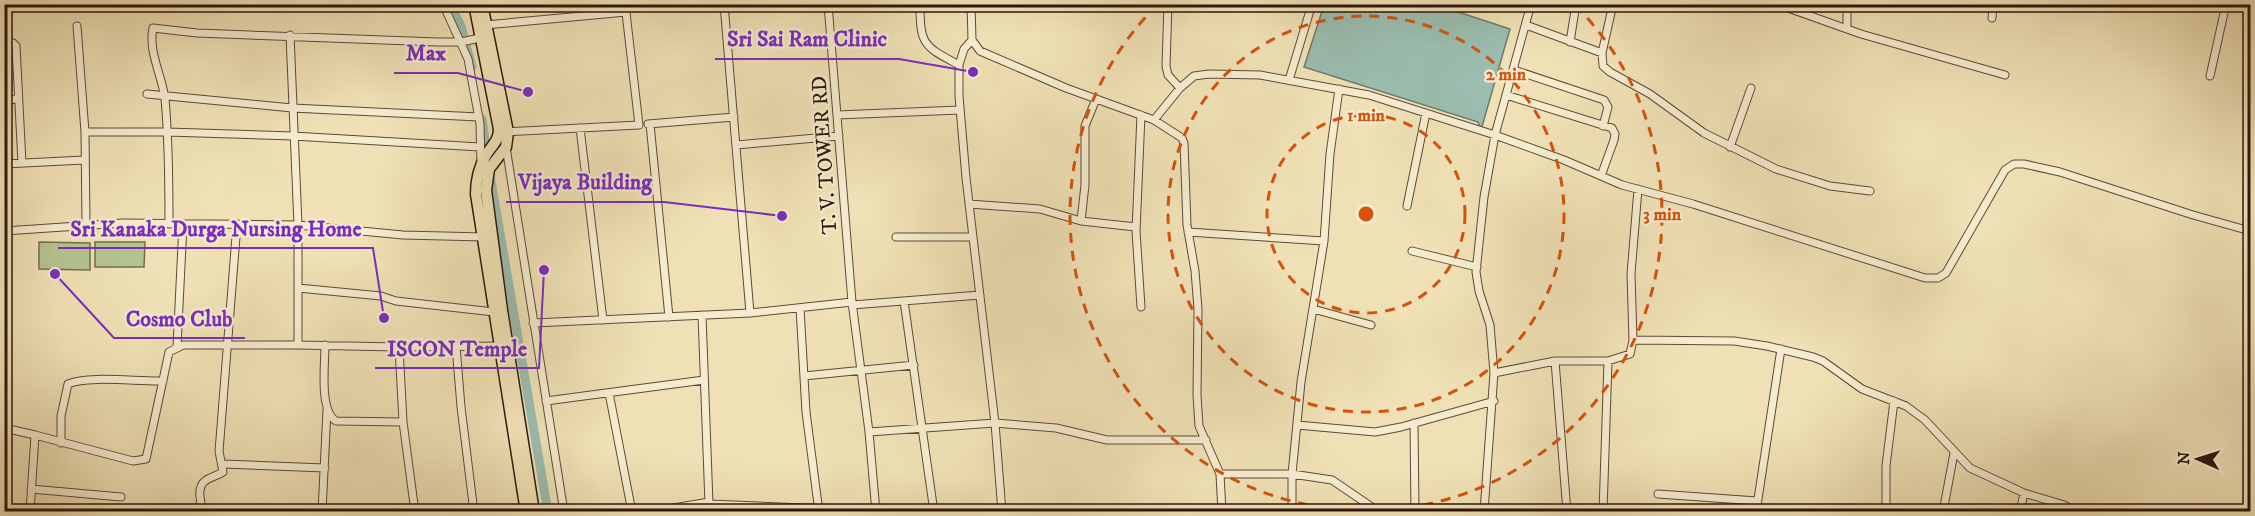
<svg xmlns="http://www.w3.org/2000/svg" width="2255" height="516" font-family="'IM FELL DW Pica',serif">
	<rect width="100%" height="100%" fill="#efe1b5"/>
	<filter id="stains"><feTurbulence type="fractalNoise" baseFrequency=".00333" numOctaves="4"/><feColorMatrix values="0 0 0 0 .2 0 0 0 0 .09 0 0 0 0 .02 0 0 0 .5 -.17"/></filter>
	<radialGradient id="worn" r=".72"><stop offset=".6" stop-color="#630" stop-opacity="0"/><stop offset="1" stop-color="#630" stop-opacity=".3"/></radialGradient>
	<path fill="#b4c491" stroke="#716d4f" stroke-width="1.5" d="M 39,242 L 90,243 L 90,270 L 39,269 Z
		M 95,242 L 145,242 L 144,267 L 95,267 Z"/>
	<path fill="#9abdaf" stroke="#6f7a6e" stroke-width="1.5" d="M 1324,5 L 1437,5 L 1510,29 L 1481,130 L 1478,122 L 1304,67 Z"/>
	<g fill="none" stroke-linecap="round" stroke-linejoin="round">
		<path stroke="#9abdaf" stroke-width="9" d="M 450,4 L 461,26 L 472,67
			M 482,119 L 487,155
			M 490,175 L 548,512"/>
		<defs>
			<path id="minor" d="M 443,4 L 468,59 L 480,124 L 481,163
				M 724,4 L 750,313
				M 828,4 L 852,302 L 869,432 L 876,512
				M 920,4 C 920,46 924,46 959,65
				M 971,4 L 972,40 L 980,51 L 1066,88 L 1154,120 L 1182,138 L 1184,143 L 1187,225 L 1195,271 L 1198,309 L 1197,395 L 1199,426 L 1220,474 L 1222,512
				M 1168,4 L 1166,66 L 1168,75 L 1180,88
				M 1613,4 L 1602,53 L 1603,66 L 1610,72 L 1650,94 L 1704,133 L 1776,169 L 1830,186 L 1870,191
				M 1777,4 L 1861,34 L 2005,75
				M 1847,4 L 1847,29
				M 1992,18 L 1993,4
				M 485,25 L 626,12
				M 1526,25 L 1602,53
				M 77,26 L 85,132 L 86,225
				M 290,35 L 298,225 L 298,345
				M 972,40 L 964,49 L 959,65 L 959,96 L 966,178 L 995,423 L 1002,512
				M 1570,42 L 1576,4
				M 4,43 L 13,43 L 16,46 L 22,163
				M 1514,70 L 1604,100 L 1608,107 L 1603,126
				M 2210,76 L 2226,4
				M 1289,80 L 1312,4
				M 147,94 L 292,108 L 479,117
				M 1506,95 L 1612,128 L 1615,134 L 1614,140 L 1601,176
				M 4,100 L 18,99
				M 2247,104 L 2250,85
				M 837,115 L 960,110
				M 1141,115 L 1136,231 L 1141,307
				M 1154,120 L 1180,88 L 1194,76 L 1209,74 L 1260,75 L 1369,95 L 1495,135 L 1564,160 L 1622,185 L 1693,204 L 1925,278 L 1938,278 L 1946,273 L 2005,170 L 2014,164 L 2024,164 L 2060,172 L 2193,215 L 2250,231
				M 648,124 L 734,117
				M 650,124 L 669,317
				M 580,128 L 603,320
				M 85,132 L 167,132 L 293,136 L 480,147
				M 505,132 L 639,125 L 625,4
				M 736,145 L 839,136
				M 506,147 L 564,512
				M 1730,147 L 1751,88
				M 4,164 L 84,160
				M 969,204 L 1040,209 L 1081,221 L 1136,227
				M 1407,206 L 1426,113
				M 1081,221 L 1085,185 L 1085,126 L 1096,99
				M 169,224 C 169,182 169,141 165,99 C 162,75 148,52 153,28 L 197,33 L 438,42 L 461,42 L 480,38
				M 4,231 L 123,223 L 298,225 L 403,235 L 484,237
				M 1188,232 L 1324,241
				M 896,237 L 973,237
				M 1412,251 L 1477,267
				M 298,288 L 381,296 L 396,301 L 494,312
				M 904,301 L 934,512
				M 852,305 L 980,295
				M 800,308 L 806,412 L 819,512
				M 1313,309 L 1371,325
				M 702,315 L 709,504
				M 533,323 L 750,313 L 852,302
				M 1633,340 L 1734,341 L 1767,346 L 1813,357 L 1823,361 L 1862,389 L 1906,406 L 1925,420 L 1970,468 L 2024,493 L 2064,505 L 2076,512
				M 325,345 C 325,365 319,410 336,421 L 403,422
				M 456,346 L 461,407 L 474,512
				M 177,347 L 183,224
				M 399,347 L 403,422 L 415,512
				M 1555,361 L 1567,512
				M 1494,373 L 1555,361 L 1608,361 L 1630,354 L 1633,340 L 1631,274 L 1638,189
				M 804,376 L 914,365
				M 609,393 L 632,512
				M 546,401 L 704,380
				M 1414,423 L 1415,512
				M 1297,425 L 1375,432 L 1401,427 L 1494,401
				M 4,428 L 35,435
				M 869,432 L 995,423 L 1056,428 L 1107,440 L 1206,440
				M 61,443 L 61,416 L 68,384 C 89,375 138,382 163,381
				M 223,464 L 325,468
				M 1220,474 L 1292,474 L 1332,480 L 1379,512
				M 31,489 L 121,497
				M 1658,494 L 1757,501
				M 30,512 L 35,435 L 133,461 L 146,459 L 169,352 L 183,345 L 298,345 L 399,347 L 504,346
				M 203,512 C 201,503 196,488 205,481 C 210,477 217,476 223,472 L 219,451 L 220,439 L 237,224
				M 322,512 L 327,410
				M 650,512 L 709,502
				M 710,512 L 709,504 L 875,511
				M 1292,512 L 1292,474 L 1301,382 L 1324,241 L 1330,154 L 1339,89
				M 1484,512 L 1494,373 L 1490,325 L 1479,291 L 1476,272 L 1484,197 L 1495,135 L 1531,4
				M 1603,512 L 1608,361
				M 1756,512 L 1781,349
				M 1886,512 L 1886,466 L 1894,401
				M 1943,512 L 1954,453
				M 2020,512 L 2024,493"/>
			<path id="primary" d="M 474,4 L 499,129 C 499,141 492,145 486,155 C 479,167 476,180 476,194 L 526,512
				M 482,4 L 508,132 L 506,147 L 489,169 L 486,190 L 502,310 L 534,512"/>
		</defs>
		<use href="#minor" stroke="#5e4937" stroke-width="9"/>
		<use href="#primary" stroke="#2e160d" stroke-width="13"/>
		<use href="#minor" stroke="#f5eccf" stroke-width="7"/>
		<use href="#primary" stroke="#efe1b5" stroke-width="10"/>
	</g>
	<g fill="none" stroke="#d5520c" stroke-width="3" stroke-dasharray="10 8">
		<circle cx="1366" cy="214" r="99"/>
		<circle cx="1366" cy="214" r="198"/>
		<path d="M1575 5A296 296 0 1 1 1157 5"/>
	</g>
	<g text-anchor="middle" stroke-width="4.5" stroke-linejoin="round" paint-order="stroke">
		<g font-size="21" fill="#2e160d" stroke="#f5eccf">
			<text transform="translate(824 155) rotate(-94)" y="7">T. V. TOWER RD</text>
		</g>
	</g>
	<circle cx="1366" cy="214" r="9" fill="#d5520c" stroke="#f5eccf" stroke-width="3"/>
	<g font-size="18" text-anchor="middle" font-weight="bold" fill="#d5520c" stroke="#f5eccf" stroke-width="4.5" stroke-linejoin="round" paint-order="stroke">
		<text x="1506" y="80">2 min</text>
		<text x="1366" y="121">1 min</text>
		<text x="1662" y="220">3 min</text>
	</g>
	<path fill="none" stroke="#7b2cbf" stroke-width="2" d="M973 72L899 59H715M528 92L458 73H394M782 216L664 202H506M384 318L373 248H58M55 274L114 338H245M544 270L539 368H375"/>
	<g fill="#7b2cbf" stroke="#f5eccf" stroke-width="2">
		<circle cx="973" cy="72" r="6"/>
		<circle cx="528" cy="92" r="6"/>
		<circle cx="782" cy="216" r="6"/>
		<circle cx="384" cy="318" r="6"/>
		<circle cx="55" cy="274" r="6"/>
		<circle cx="544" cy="270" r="6"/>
	</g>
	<g font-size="22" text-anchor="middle" font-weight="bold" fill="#7b2cbf" stroke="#f5eccf" stroke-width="4.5" stroke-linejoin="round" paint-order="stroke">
		<text x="807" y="46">Sri Sai Ram Clinic</text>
		<text x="426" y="60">Max</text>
		<text x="585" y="189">Vijaya Building</text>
		<text x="216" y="236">Sri Kanaka Durga Nursing Home</text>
		<text x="179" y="326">Cosmo Club</text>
		<text x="457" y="356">ISCON Temple</text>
	</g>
	<rect width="2255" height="516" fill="none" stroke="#efe1b5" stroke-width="24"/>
	<rect x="6" y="6" width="2243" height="504" fill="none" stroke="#2e160d" stroke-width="3"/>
	<rect x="12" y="12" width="2231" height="492" fill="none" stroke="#2e160d" stroke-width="1.5"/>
	<g transform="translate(2198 459) rotate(273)" stroke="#f5eccf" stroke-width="4.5" paint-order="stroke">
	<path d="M0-4.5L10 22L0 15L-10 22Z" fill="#2e160d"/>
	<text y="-9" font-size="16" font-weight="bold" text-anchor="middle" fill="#2e160d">N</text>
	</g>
	<rect width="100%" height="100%" filter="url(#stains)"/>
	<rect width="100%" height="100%" fill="url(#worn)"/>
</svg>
